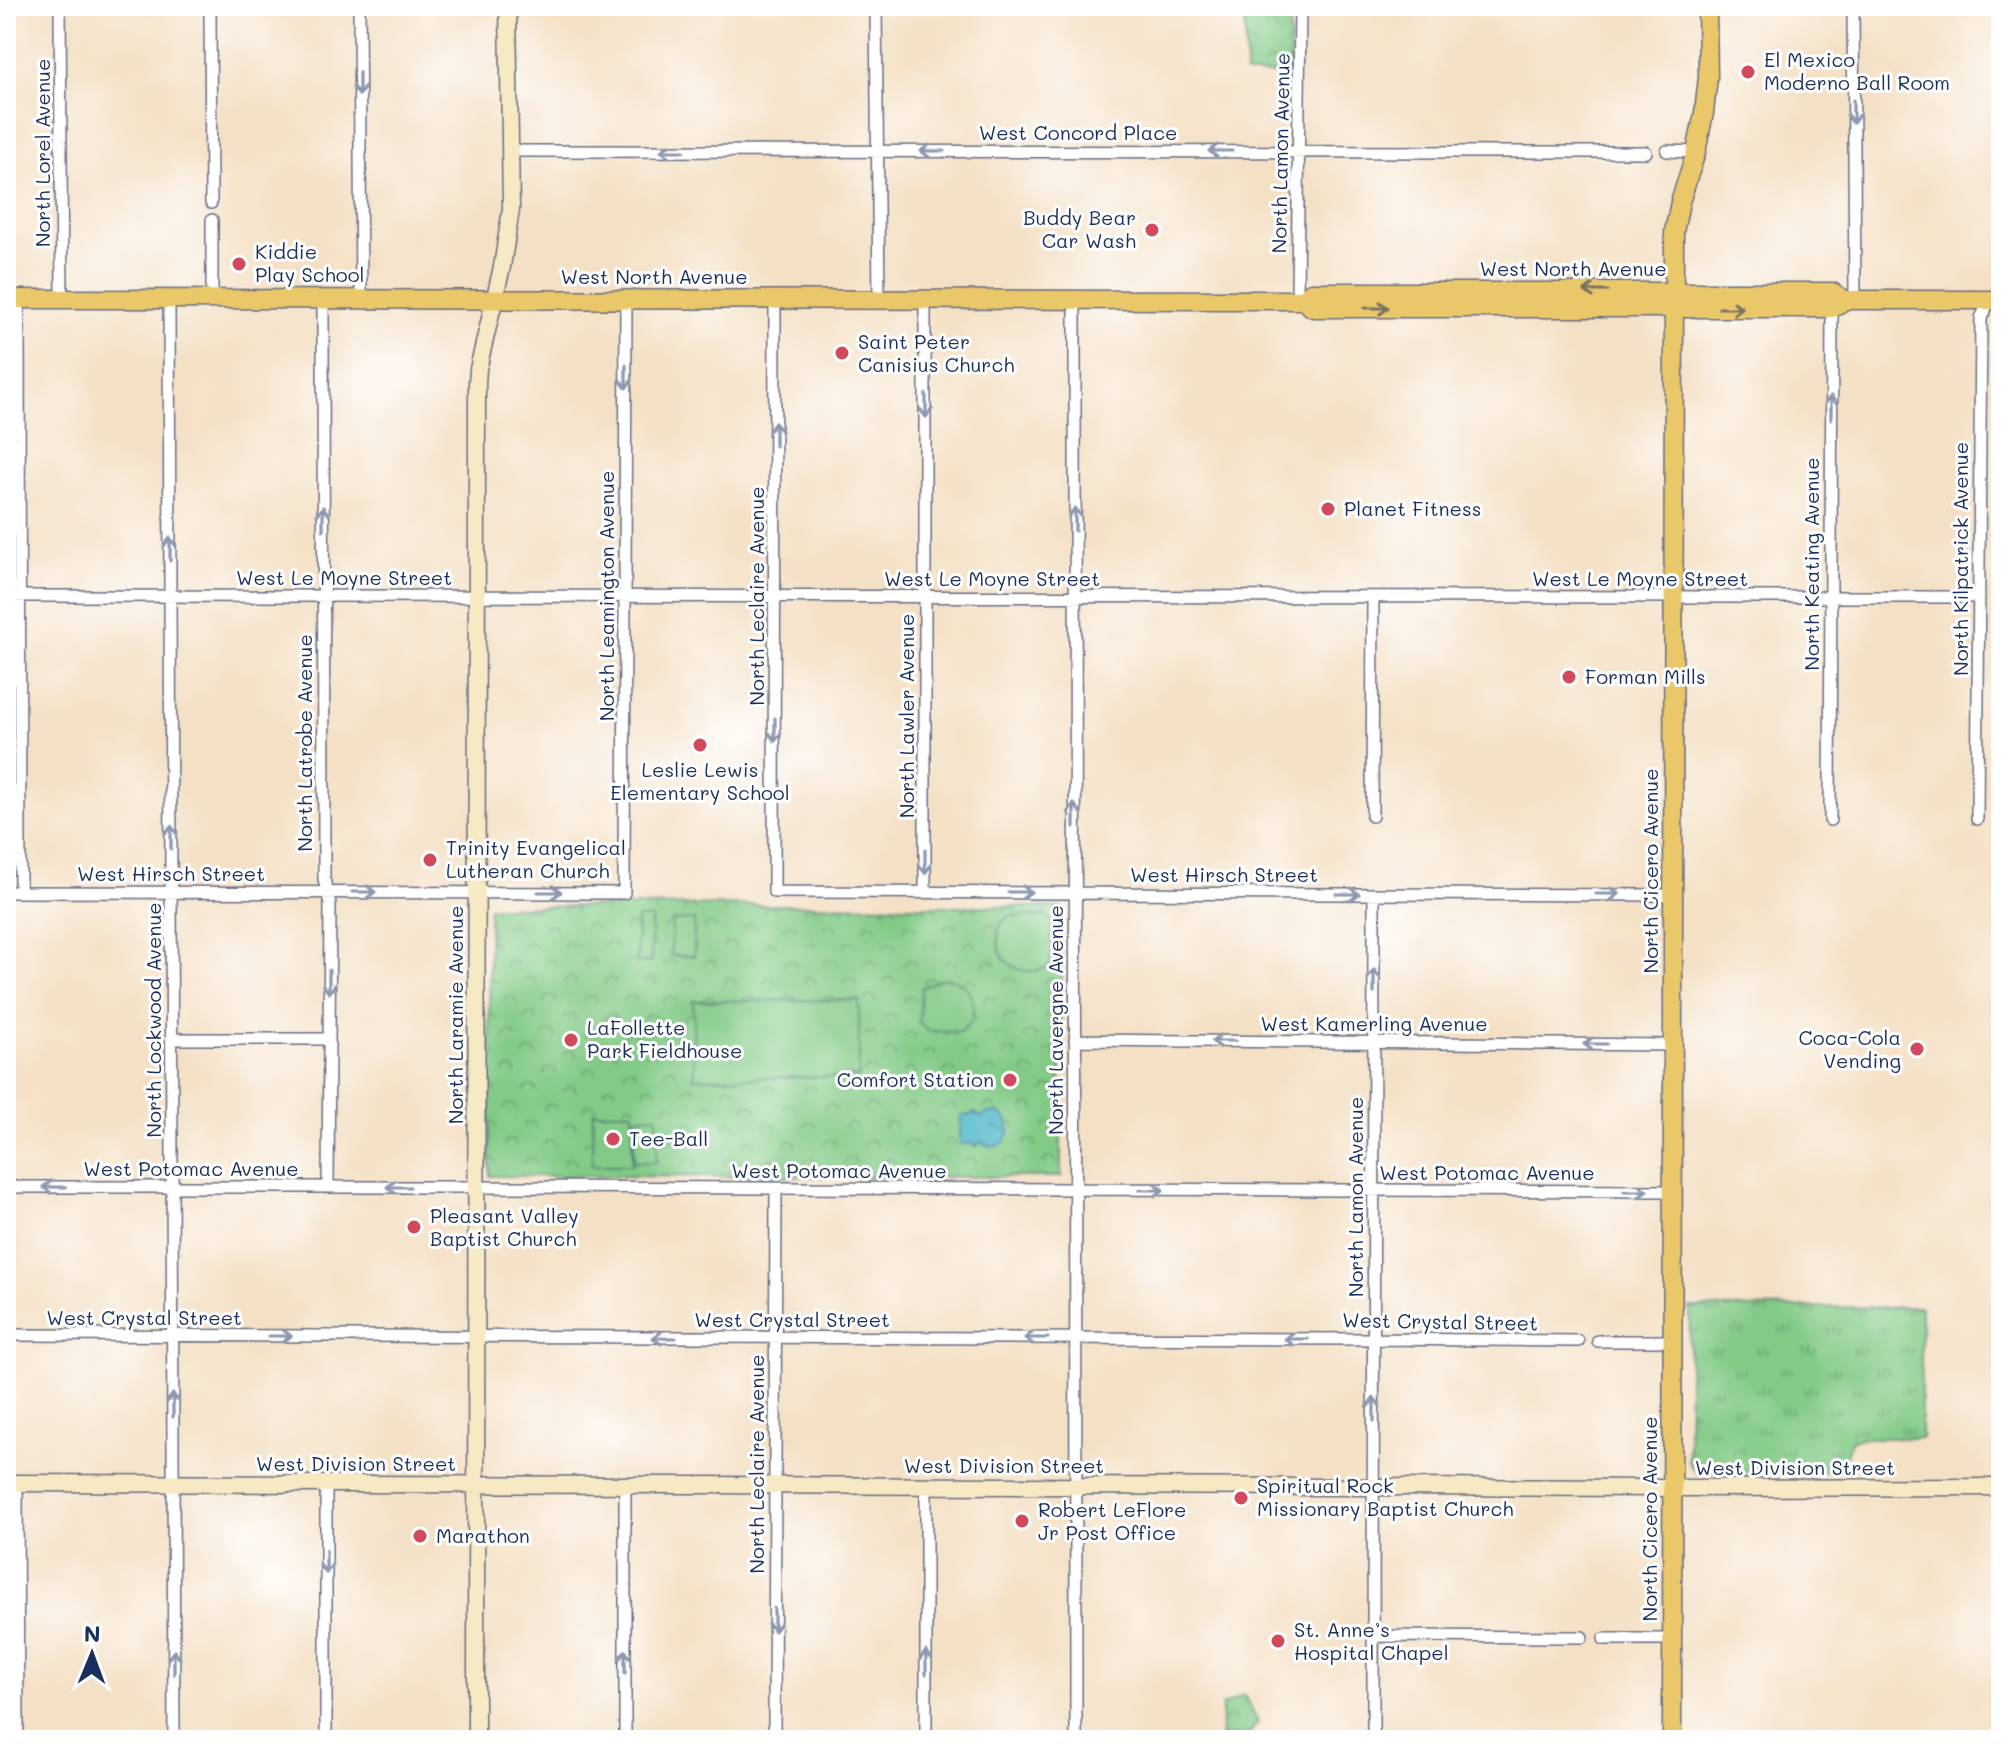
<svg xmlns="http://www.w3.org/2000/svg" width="2007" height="1746" font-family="Mali,sans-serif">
	<defs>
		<pattern id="grass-tufts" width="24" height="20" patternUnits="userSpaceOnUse" patternTransform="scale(2)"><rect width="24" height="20" fill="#82ca86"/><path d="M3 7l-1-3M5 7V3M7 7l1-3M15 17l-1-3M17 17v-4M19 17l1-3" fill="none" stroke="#6aa471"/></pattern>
		<pattern id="park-crowns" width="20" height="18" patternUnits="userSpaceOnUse" patternTransform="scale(2)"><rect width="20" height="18" fill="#82ca86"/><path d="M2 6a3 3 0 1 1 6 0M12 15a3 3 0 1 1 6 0" fill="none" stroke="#6aa471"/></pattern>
		<pattern id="water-ripples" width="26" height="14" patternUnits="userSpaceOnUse" patternTransform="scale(2)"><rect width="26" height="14" fill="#4db7ca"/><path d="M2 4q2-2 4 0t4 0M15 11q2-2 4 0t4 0" fill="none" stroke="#3f95a7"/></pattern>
	</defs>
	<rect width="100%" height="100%" fill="#fff"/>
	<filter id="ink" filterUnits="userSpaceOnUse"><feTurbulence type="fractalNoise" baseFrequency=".0125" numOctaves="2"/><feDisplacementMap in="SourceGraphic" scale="16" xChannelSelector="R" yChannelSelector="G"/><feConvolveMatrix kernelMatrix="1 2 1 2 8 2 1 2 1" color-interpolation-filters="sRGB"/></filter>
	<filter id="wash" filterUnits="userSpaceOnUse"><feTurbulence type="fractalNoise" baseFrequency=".006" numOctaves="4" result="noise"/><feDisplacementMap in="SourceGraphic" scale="32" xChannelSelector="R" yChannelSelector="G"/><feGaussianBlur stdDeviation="1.8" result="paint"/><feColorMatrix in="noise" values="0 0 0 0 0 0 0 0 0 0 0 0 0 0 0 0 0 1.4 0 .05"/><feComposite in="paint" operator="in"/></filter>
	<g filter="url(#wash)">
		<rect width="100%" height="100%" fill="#f4e0c5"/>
		<path fill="url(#grass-tufts)" stroke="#4e7c72" stroke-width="2" d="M 1921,1307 L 1921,1438 L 1861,1438 L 1851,1440 L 1841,1471 L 1696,1472 L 1688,1462 L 1690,1308 Z"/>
		<path fill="url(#park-crowns)" stroke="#4e7c72" stroke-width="2" d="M 1245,16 L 1290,16 L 1290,74 L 1246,74 Z
			M 763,905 L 1061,907 L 1061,1177 L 490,1176 L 489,907 Z
			M 1244,1695 L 1258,1722 L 1248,1736 L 1221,1736 L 1222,1706 Z"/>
		<path fill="#82ca86" stroke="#4e7c72" stroke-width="2" d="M 1010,916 L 1047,916 L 1052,922 L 1052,953 L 1049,966 C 1027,980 997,965 998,938 C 998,936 999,926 1000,925 C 1000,924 1009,916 1010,916 Z
			M 637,918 L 651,918 L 651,962 L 637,962 Z
			M 694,920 L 694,956 L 671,956 L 672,921 Z
			M 943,978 C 967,979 977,998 972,1020 L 961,1032 L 928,1031 L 919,1023 L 921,988 Z
			M 859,1000 L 859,1077 L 694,1078 L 693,1001 Z
			M 593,1112 L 633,1112 L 632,1165 L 592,1165 Z
			M 657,1116 L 657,1162 L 634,1162 L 634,1117 Z"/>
		<path fill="url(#water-ripples)" stroke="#347394" stroke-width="2" d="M 974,1112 L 981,1117 C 989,1111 998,1111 1006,1118 L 1010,1129 L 1006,1140 C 998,1148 990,1147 980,1142 L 975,1147 L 972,1144 L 960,1144 L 961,1115 L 971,1115 Z"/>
	</g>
	<g filter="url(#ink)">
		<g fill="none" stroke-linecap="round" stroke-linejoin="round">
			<defs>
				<path id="street" d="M 60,6 L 62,299
					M 210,6 L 211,203
					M 359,6 L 361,299
					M 876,6 L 879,300
					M 1853,6 L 1855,300
					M 510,151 L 1646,152
					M 1667,151 L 1696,152
					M 19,299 L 20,892
					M 169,299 L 174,1740
					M 212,299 L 212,220
					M 323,299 L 324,879 L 330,904 L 328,1187
					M 775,300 L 774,892 L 1673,895
					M 1075,300 L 1076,1740
					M 1297,300 L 1300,6
					M 6,596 L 1979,597
					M 1372,816 L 1373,597
					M 1977,819 L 1981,318 L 1990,300
					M 1830,820 L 1832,308
					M 6,892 L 624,893 L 626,299
					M 925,892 L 925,300
					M 172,1039 L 329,1039
					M 1075,1040 L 1673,1045
					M 6,1187 L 476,1187 L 1672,1191
					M 6,1335 L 1374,1339 L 1578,1341
					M 1598,1341 L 1673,1341
					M 17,1483 L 18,1740
					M 326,1484 L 326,1740
					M 625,1485 L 625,1740
					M 1373,1636 L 1582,1637
					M 1604,1639 L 1672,1639
					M 774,1740 L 776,1189
					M 926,1740 L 926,1486
					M 1373,1740 L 1374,894"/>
				<path id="secondary" d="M 6,1483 L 1672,1488 L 2001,1487
					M 476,1740 L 477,383 L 478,369 L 502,267 L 511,209 L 508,6"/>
				<path id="primary" d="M 6,299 L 1297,300 L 1302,300 L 1313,308 L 1832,308 L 1845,300 L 2001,300
					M 1302,300 L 1311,292 L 1832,292 L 1845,300
					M 1672,1740 L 1674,232 L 1680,202 L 1696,152 L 1704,113 L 1708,77 L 1707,6"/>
			</defs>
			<use href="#street" stroke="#676d82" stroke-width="14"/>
			<use href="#secondary" stroke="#676d82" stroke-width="19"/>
			<use href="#primary" stroke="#676d82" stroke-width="21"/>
			<use href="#street" stroke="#fff" stroke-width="11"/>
			<use href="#secondary" stroke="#f7e9c3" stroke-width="16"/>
			<use href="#primary" stroke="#eac769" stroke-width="18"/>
		</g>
		<defs><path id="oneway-shaft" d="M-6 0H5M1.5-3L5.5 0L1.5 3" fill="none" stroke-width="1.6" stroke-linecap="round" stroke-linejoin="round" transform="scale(2)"/></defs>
		<g stroke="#8d97ae">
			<use href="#oneway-shaft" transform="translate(359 84) rotate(90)"/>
			<use href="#oneway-shaft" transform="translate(1853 112) rotate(90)"/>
			<use href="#oneway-shaft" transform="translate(672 151) rotate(180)"/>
			<use href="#oneway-shaft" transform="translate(932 151) rotate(180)"/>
			<use href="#oneway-shaft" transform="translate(1220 151) rotate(-180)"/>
			<use href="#oneway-shaft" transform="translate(626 377) rotate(90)"/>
			<use href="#oneway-shaft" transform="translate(926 406) rotate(90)"/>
			<use href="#oneway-shaft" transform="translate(1831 407) rotate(-90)"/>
			<use href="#oneway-shaft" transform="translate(775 434) rotate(-90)"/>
			<use href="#oneway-shaft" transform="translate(323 518) rotate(-90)"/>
			<use href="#oneway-shaft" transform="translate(1075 519) rotate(-90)"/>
			<use href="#oneway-shaft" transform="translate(170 549) rotate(-90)"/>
			<use href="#oneway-shaft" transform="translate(775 730) rotate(90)"/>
			<use href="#oneway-shaft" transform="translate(1074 815) rotate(-90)"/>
			<use href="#oneway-shaft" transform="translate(171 837) rotate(-90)"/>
			<use href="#oneway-shaft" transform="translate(925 862) rotate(90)"/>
			<use href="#oneway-shaft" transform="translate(364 892)"/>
			<use href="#oneway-shaft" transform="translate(550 892)"/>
			<use href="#oneway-shaft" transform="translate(1020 892)"/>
			<use href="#oneway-shaft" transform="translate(1348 894)"/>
			<use href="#oneway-shaft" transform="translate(1608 894)"/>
			<use href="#oneway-shaft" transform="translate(1374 981) rotate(-90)"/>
			<use href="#oneway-shaft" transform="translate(329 982) rotate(90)"/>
			<use href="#oneway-shaft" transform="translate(1223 1041) rotate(-180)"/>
			<use href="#oneway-shaft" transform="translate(1595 1044) rotate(-180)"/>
			<use href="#oneway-shaft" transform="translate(54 1187) rotate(180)"/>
			<use href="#oneway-shaft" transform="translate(398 1187) rotate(180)"/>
			<use href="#oneway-shaft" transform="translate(1152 1190)"/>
			<use href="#oneway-shaft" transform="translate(1636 1191)"/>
			<use href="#oneway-shaft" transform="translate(280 1336)"/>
			<use href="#oneway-shaft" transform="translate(664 1338) rotate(-180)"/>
			<use href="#oneway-shaft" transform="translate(1036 1338) rotate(-180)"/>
			<use href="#oneway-shaft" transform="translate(1296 1339) rotate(-180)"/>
			<use href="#oneway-shaft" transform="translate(173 1405) rotate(-90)"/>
			<use href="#oneway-shaft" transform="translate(1374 1409) rotate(-90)"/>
			<use href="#oneway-shaft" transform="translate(326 1562) rotate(90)"/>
			<use href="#oneway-shaft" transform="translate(774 1620) rotate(90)"/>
			<use href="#oneway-shaft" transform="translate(174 1662) rotate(-90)"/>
			<use href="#oneway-shaft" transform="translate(625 1662) rotate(-90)"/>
			<use href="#oneway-shaft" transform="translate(926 1662) rotate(-90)"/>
		</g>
		<g stroke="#787363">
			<use href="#oneway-shaft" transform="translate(1596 291) rotate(180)"/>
			<use href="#oneway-shaft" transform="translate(1377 308)"/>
			<use href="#oneway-shaft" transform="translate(1731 308)"/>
		</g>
	</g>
	<g fill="#d1495b" stroke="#fff" stroke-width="3">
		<circle cx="1748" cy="72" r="8"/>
		<circle cx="1152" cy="230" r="8"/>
		<circle cx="239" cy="264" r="8"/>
		<circle cx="842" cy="353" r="8"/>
		<circle cx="1328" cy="509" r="8"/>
		<circle cx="1569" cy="677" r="8"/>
		<circle cx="700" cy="745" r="8"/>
		<circle cx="430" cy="860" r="8"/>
		<circle cx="571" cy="1040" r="8"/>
		<circle cx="1917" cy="1049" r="8"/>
		<circle cx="1010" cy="1080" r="8"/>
		<circle cx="613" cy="1139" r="8"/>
		<circle cx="414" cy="1227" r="8"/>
		<circle cx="1241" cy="1498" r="8"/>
		<circle cx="1022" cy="1521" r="8"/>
		<circle cx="420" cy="1536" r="8"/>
		<circle cx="1278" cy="1641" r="8"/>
	</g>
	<g text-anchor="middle" stroke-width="6" stroke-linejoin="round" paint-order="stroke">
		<g font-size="20" fill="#1b2f5e" stroke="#fff" text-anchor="start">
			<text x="1764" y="67">El Mexico<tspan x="1764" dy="23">Moderno Ball Room</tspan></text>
			<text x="1136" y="225" text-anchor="end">Buddy Bear<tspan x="1136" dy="23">Car Wash</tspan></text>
			<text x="255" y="259">Kiddie<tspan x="255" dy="23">Play School</tspan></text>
			<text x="858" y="349">Saint Peter<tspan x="858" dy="23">Canisius Church</tspan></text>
			<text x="1344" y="516">Planet Fitness</text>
			<text x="1585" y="684">Forman Mills</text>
			<text x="700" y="777" text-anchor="middle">Leslie Lewis<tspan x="700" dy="23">Elementary School</tspan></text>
			<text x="446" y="855">Trinity Evangelical<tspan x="446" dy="23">Lutheran Church</tspan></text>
			<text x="587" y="1035">LaFollette<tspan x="587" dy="23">Park Fieldhouse</tspan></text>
			<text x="1901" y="1045" text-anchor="end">Coca-Cola<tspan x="1901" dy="23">Vending</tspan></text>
			<text x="994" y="1087" text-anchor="end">Comfort Station</text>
			<text x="629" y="1146">Tee-Ball</text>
			<text x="430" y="1223">Pleasant Valley<tspan x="430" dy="23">Baptist Church</tspan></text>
			<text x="1257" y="1493">Spiritual Rock<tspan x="1257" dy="23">Missionary Baptist Church</tspan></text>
			<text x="1038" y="1517">Robert LeFlore<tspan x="1038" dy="23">Jr Post Office</tspan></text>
			<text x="436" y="1543">Marathon</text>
			<text x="1294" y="1637">St. Anne’s<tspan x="1294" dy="23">Hospital Chapel</tspan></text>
		</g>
		<g font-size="20" fill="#1b2f5e" stroke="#fff">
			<text x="1078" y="140">West Concord Place</text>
			<text transform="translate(43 153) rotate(-90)" y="7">North Lorel Avenue</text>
			<text transform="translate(1281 153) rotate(-89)" y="7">North Lamon Avenue</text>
			<text x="1573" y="276">West North Avenue</text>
			<text x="654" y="284">West North Avenue</text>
			<text transform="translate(1961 559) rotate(-90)" y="7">North Kilpatrick Avenue</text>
			<text transform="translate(1812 564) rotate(-90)" y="7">North Keating Avenue</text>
			<text x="344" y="585">West Le Moyne Street</text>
			<text x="992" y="586">West Le Moyne Street</text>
			<text x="1640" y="586">West Le Moyne Street</text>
			<text transform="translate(607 596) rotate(-90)" y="7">North Leamington Avenue</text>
			<text transform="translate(757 596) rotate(-90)" y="7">North Leclaire Avenue</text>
			<text transform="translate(907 716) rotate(-90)" y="7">North Lawler Avenue</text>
			<text transform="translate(305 743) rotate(-90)" y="7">North Latrobe Avenue</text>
			<text transform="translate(1651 871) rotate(-90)" y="7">North Cicero Avenue</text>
			<text x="171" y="881">West Hirsch Street</text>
			<text x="1224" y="882">West Hirsch Street</text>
			<text transform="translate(456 1015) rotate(-90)" y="7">North Laramie Avenue</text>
			<text transform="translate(154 1020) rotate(-90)" y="7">North Lockwood Avenue</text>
			<text transform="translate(1056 1020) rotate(-90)" y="7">North Lavergne Avenue</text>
			<text x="1374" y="1031">West Kamerling Avenue</text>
			<text x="191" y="1176">West Potomac Avenue</text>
			<text x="839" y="1178">West Potomac Avenue</text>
			<text x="1487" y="1180">West Potomac Avenue</text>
			<text transform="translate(1356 1197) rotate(-90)" y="7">North Lamon Avenue</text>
			<text x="144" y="1325">West Crystal Street</text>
			<text x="792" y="1327">West Crystal Street</text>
			<text transform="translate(1440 1322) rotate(1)" y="7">West Crystal Street</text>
			<text x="356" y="1471">West Division Street</text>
			<text transform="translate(757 1464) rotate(-90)" y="7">North Leclaire Avenue</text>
			<text x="1004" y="1473">West Division Street</text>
			<text x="1795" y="1475">West Division Street</text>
			<text transform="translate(1650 1519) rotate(-90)" y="7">North Cicero Avenue</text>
		</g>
	</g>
	<rect width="2007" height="1746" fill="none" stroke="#fff" stroke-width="32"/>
	<g transform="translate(92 1654) rotate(1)" stroke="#ffffff" stroke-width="6" paint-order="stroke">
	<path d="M0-6L14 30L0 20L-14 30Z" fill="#1b2f5e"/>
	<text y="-12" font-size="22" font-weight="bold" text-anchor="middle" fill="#1b2f5e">N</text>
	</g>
</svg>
